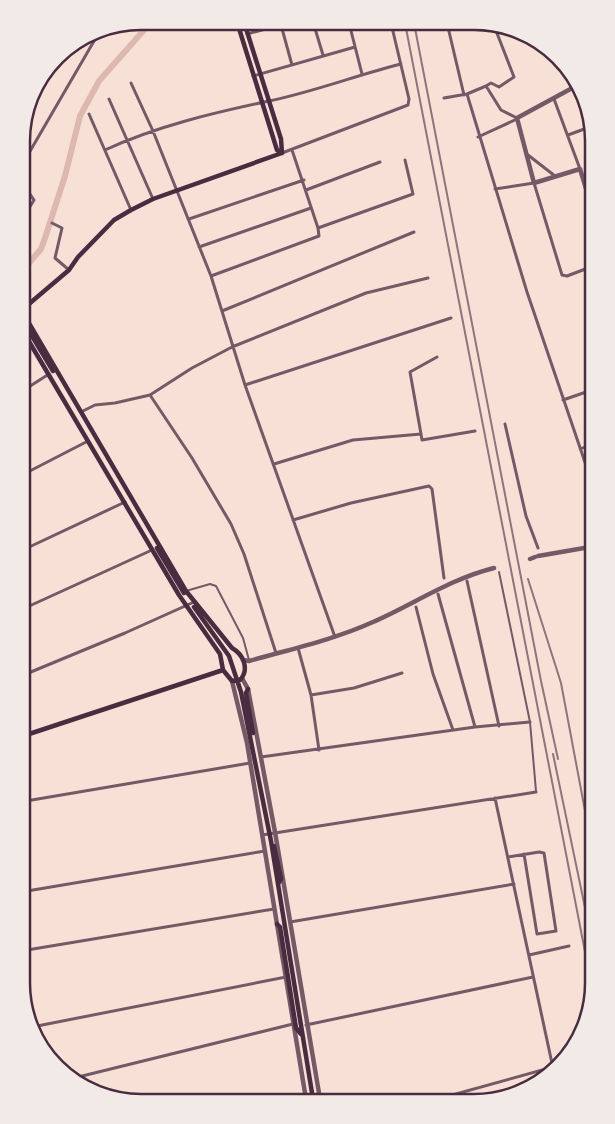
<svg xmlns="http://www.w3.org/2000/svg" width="615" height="1124" font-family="'Sofia Sans Condensed',sans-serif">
	<rect width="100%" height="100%" fill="#f7e1d7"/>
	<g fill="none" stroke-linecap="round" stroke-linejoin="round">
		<path stroke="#dcb8b0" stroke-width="6" d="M 23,270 L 41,249 L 45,238 L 65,176 L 80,116 L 99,81 L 152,21"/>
		<path stroke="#755966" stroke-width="2" d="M 499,572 L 530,722 L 536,791
			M 186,591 L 210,584 L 216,586 L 243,638 L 249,660"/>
		<path stroke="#755966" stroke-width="2.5" d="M 580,449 L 590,445
			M 584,460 L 590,458"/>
		<path stroke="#755966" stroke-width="3" d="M 313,22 L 323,55
			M 349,23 L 362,74
			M 447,23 L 464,95
			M 281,25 L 292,65
			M 247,34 L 291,22
			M 253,76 L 355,47
			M 131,83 L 153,131 L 211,276 L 245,385 L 335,637
			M 486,86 L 491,83 L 499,87 L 514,77 L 493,23
			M 467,94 L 527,292 L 590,477
			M 444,98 L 467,94 L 486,86 L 501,110 L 517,118
			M 109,99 L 153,199
			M 554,99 L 580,169
			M 89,114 L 131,210
			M 568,135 L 587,128
			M 478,137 L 517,119
			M 105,150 C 157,126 213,113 269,101 C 313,92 357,75 401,64
			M 292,150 L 318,228
			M 282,153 L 408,105 L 409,99 L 391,23
			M 528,155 L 555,176
			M 22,165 L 101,29
			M 23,184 L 34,200 L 23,218
			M 495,189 L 534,183 L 562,275 L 567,276 L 588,268
			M 306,190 L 380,162
			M 189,219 L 304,180
			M 52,223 L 62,228 L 55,258 L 69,270
			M 199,247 L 311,208
			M 211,276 L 319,236 L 318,228 L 413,194 L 405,160
			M 222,311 L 414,232
			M 245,385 L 451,318
			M 24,390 L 49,374
			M 150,395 L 192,458 L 231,524 L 244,554 L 276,653
			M 563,400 L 589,391
			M 81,412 L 95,405 L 115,403 L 150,395 L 192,368 L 232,347 L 366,293 L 428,278
			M 505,424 L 526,516 L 538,548
			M 421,434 L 422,440 L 475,431
			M 274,464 L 353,440 L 421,434 L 410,372 L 437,357
			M 24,474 L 88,441
			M 293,520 L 351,503 L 429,486 L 432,489 L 444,578
			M 25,549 L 125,502
			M 467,581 L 499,726
			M 438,594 L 475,727
			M 416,607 L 433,674 L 453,730
			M 25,608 L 152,550
			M 298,648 L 311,695 L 319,750
			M 26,674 L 125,633 L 194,602
			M 311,695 L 354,688 L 402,673
			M 261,757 L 475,727 L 530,722
			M 495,798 L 553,1068
			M 26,801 L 250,763
			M 262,835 L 536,792
			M 508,857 L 539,852 L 544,853 L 556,931 L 537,934 L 524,854
			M 27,891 L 265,851
			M 290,922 L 514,884
			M 27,950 L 274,909
			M 529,955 L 569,946
			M 306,1025 L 533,977
			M 32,1027 L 286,977
			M 70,1079 L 293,1024
			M 445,1097 L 553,1067"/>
		<path stroke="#755966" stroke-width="4.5" d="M 576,86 L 517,118 L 534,183 L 580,169 L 588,195
			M 538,556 L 590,547
			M 530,559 L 535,557
			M 243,660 L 249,661 C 291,649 333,640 373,622 C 414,604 450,579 494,568
			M 242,678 L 248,689 L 275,832 L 320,1099
			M 232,681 L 247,743 L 306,1099"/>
		<path stroke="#4a2c40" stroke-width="4.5" d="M 237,22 L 277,150 L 282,153
			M 244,22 L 281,139 L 282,153
			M 23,309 L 69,270 L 78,257 L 114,220 L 131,210 L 153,199 L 282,153
			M 23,313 L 186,591 L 232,648 C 243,654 250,669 240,680 L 232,681 L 223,670 L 220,654 L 179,595 L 24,333
			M 23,321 L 53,371
			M 157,548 L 184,593
			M 194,607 L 229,656 L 241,692 L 271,841 L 313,1099
			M 248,689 L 246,693 L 253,733
			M 26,735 L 223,670
			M 274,846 L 281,879 L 278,884
			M 277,924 L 280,927 L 296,1028 L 301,1034"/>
		<path stroke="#8f747c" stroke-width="2" d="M 405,23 L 593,993
			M 414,23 L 541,681 L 558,759
			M 528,579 L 561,683 L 592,848
			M 553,754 L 593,946"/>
	</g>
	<path d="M0 0H615V1124H0ZM141 30H474A111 111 0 0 1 585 141V983A111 111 0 0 1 474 1094H141A111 111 0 0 1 30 983V141A111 111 0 0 1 141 30Z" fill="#f1eae7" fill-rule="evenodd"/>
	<path fill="none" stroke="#4a2c40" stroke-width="2.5" d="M141 30H474A111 111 0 0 1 585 141V983A111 111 0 0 1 474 1094H141A111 111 0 0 1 30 983V141A111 111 0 0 1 141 30Z"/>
</svg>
